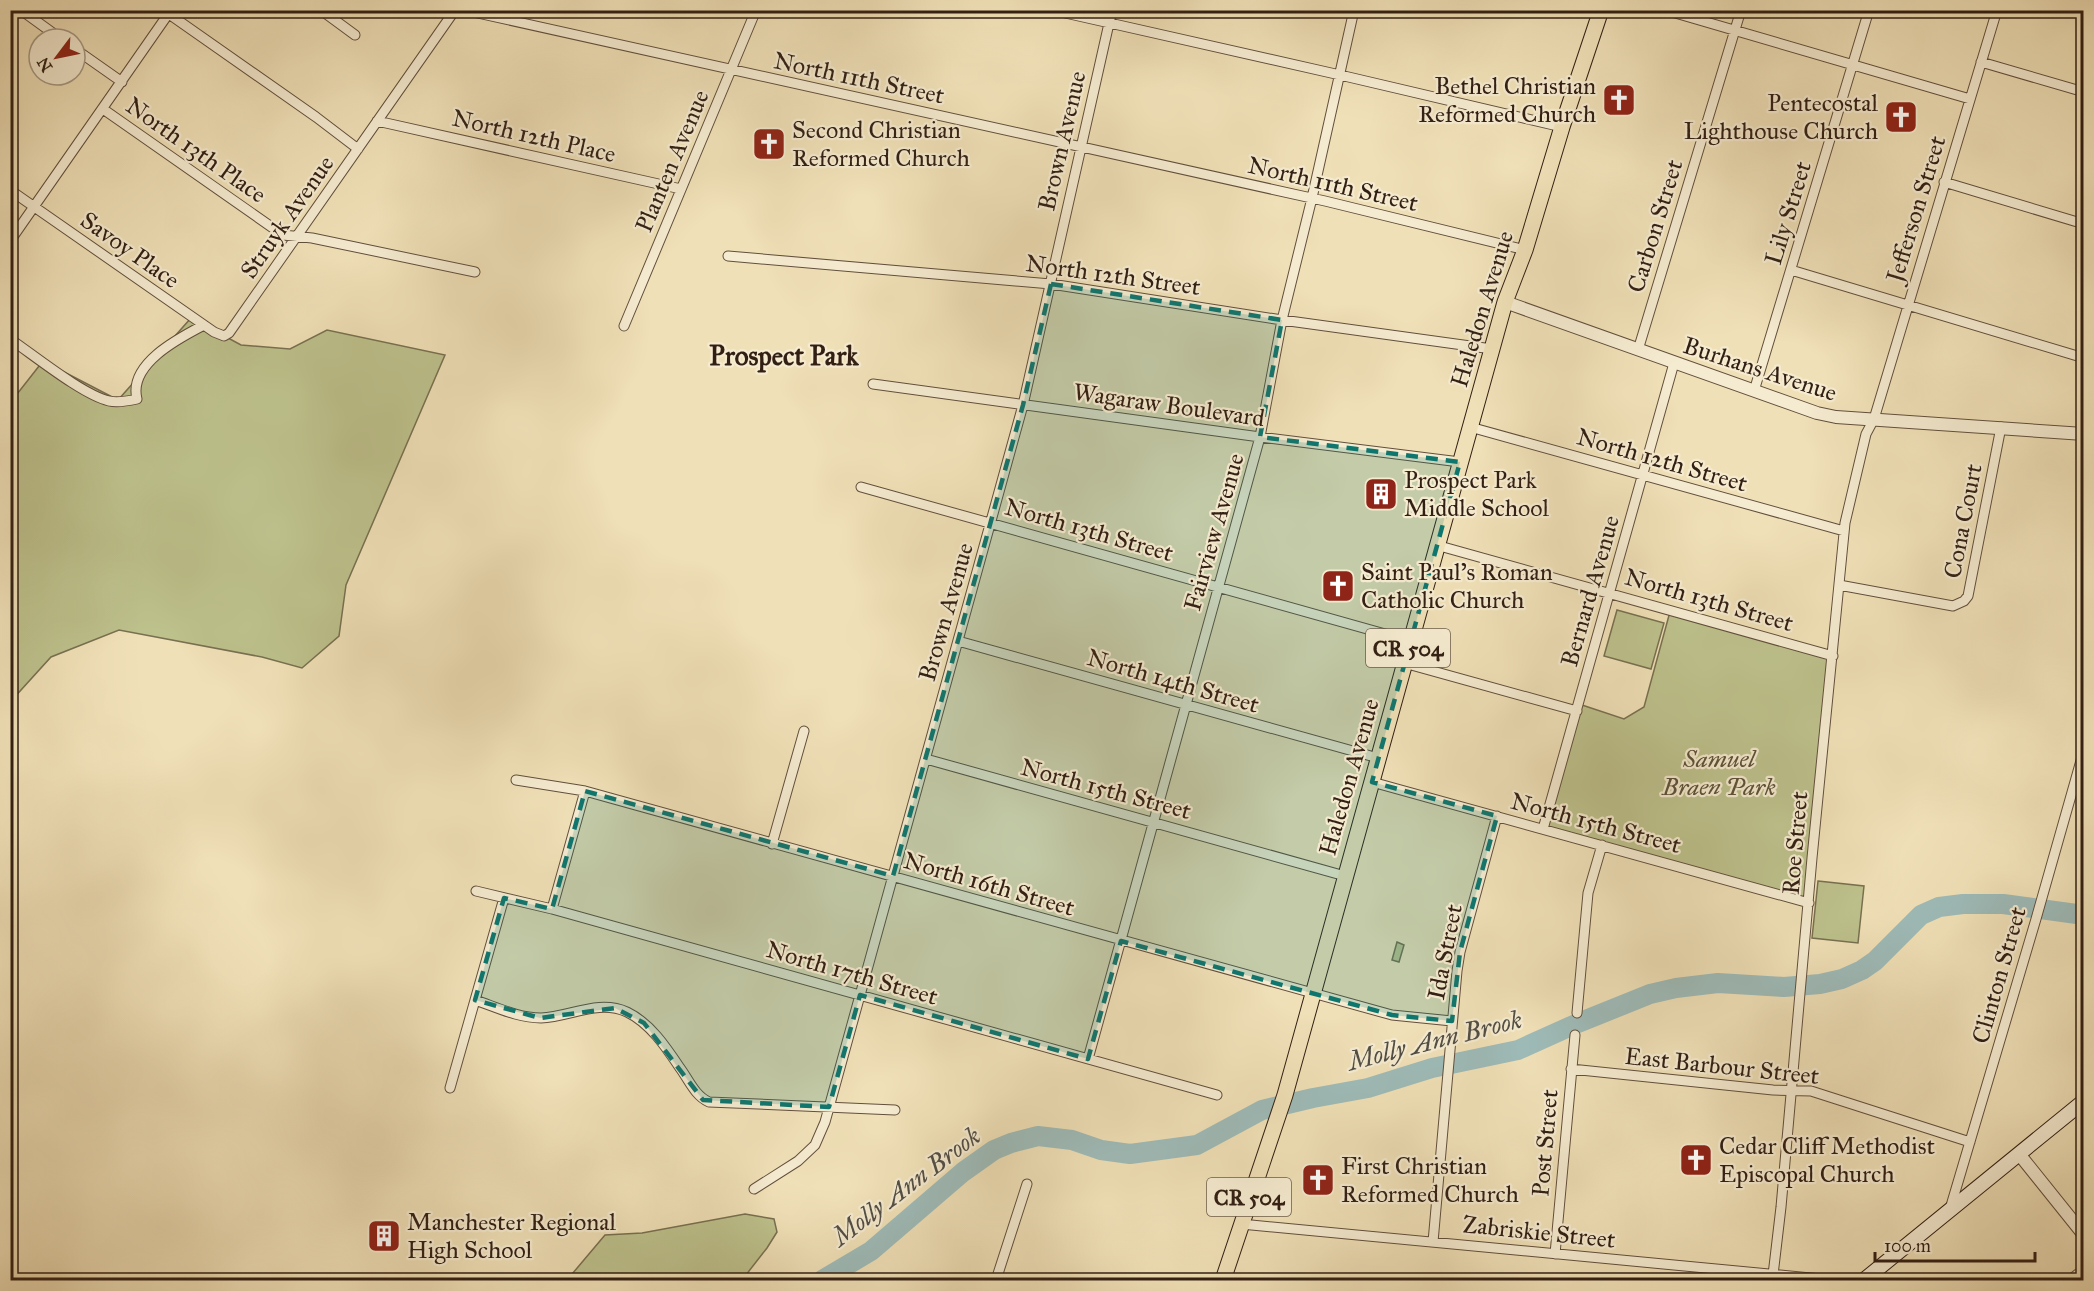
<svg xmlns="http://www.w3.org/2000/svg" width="2094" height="1291" font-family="'IM FELL Great Primer',serif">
	<rect width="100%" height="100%" fill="#f0e0b7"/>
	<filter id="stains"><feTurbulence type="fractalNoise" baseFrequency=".00333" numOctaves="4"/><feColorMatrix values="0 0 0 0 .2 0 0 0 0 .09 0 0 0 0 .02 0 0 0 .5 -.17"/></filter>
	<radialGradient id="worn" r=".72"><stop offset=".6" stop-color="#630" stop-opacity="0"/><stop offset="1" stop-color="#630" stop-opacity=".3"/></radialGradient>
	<path fill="#bdc18c" stroke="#787050" stroke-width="1.5" d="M 191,318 L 241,345 L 290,349 L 327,330 L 445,355 L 346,585 L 339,636 L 302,668 L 262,657 L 119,630 L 51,657 L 11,701 L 10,403 L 43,361 L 118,400 Z
		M 1671,608 L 1833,652 L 1808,903 L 1543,829 L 1579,704 L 1624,719 L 1644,707 Z
		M 1617,610 L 1664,623 L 1651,669 L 1604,656 Z
		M 1818,881 L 1864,886 L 1858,943 L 1812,938 Z
		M 1397,942 L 1404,945 L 1399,962 L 1392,960 Z
		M 745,1214 L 774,1219 L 777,1232 L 767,1248 L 742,1280 L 567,1280 L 605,1235 L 642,1233 Z"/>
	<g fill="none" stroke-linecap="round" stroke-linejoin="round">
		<path stroke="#9ebbb8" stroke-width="20" d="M 822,1280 L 871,1251 L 963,1172 L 994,1150 L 1011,1143 L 1038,1136 L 1072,1140 L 1101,1150 L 1130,1154 L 1197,1145 L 1262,1110 L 1313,1098 L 1368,1088 L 1432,1068 L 1518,1050 L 1578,1023 L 1650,994 L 1676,988 L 1718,983 L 1784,987 L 1820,984 L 1842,979 L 1862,970 L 1875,961 L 1921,915 L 1939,907 L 1963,904 L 2003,904 L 2084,915"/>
		<defs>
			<path id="minor" d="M 21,10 L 61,39
				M 321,10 L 355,35
				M 464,10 L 1325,201 L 1525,250
				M 1052,10 L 1340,75 L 1562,127
				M 1665,10 L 1970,99
				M 169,14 L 316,117 L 358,149
				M 75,49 L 122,82
				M 1981,62 L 2084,92
				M 103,109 L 283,235 L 312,238 L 475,272
				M 377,121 L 681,189
				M 1944,182 L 2084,224
				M 10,190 L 214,332 L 224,336 L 229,333 L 455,10
				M 10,241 L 171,10
				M 728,256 L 1051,284 L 1282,320 L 1492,349
				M 1791,270 L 2084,358
				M 624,326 L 756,10
				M 10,339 C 35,356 83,395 109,401 C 118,403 128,401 137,399 C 128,364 179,338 204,325
				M 1638,350 L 1741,10
				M 873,384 L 1260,437 L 1460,462
				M 1754,391 L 1869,10
				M 1470,427 L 1844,531
				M 861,487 L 1410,641
				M 1436,545 L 1833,656
				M 1839,585 L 1953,606 L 1964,601 L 1968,596 L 2001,427
				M 958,641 L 1378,758
				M 1404,663 L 1577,711
				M 926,759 L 1345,876
				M 516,780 L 585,791 L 1392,1015 L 1452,1021
				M 1372,782 L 1809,903
				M 1543,829 L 1674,363
				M 772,844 L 804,731
				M 476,891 L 552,909 L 1217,1095
				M 552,909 L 585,791
				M 475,1000 C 496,1007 518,1018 541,1018 C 570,1017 598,999 627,1012 C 650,1023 666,1047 680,1068 C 689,1080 695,1096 709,1102 L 895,1110
				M 1577,1013 L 1588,893 L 1602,845
				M 1088,1059 L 1260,437 L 1282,320 L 1312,198 L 1354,10
				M 1571,1069 L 1773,1090 L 1811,1091 L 1970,1142
				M 450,1088 L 504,898
				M 754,1189 L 798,1161 L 815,1145 L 825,1122 L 1023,405 L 1112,10
				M 1950,1209 L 2036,919 L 2084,750
				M 1241,1224 L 1832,1280
				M 1433,1242 L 1457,971 L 1460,952 L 1497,816
				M 1555,1254 L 1575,1035
				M 1773,1275 L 1781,1207 L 1812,858 L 1845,523 L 1866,434 L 1874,419 L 1997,10
				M 996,1280 L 1027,1184
				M 2070,1280 L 2084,1269"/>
			<path id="tertiary" d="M 1505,302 L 1817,413 L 1836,417 L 2084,434
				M 2019,1154 L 2084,1235"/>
			<path id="secondary" d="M 1864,1280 L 2084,1101"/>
			<path id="primary" d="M 1223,1280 L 1285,1095 L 1505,302 L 1525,250 L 1562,127 L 1601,10"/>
		</defs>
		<use href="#minor" stroke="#624f3c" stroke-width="11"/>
		<use href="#tertiary" stroke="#624f3c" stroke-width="14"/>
		<use href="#secondary" stroke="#321f13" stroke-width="16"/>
		<use href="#primary" stroke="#321f13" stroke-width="17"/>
		<use href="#minor" stroke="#f5ebd0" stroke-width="9"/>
		<use href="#tertiary" stroke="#f5ebd0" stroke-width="12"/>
		<use href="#secondary" stroke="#f5ebd0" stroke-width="14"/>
		<use href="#primary" stroke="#f0e0b7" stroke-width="15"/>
	</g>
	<path fill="#0f766e" fill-opacity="0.2" stroke="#0f766e" stroke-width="4.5" stroke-dasharray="12 8" stroke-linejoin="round" d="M 1051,284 L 1282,320 L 1260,437 L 1460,462 L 1372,782 L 1497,816 L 1460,952 L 1452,1021 L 1392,1015 L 1121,941 L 1088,1059 L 860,995 L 829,1107 L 703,1100 L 644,1023 L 615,1008 L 540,1018 L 475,1000 L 504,898 L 552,909 L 585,791 L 893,876 L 1023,405 Z"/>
	<defs>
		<symbol id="church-square" viewBox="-11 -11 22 22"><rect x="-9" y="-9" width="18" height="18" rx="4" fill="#8f2418" stroke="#f5ebd0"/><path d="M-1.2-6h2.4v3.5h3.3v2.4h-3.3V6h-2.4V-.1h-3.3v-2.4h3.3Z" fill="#fff"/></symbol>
		<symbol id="building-square" viewBox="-11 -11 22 22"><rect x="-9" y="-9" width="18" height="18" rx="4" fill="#8f2418" stroke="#f5ebd0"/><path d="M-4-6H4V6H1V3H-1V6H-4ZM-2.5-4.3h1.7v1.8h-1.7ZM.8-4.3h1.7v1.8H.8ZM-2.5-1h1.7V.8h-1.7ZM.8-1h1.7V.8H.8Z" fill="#fff"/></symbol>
	</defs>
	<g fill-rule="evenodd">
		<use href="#church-square" x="1600" y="81" width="38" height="38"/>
		<use href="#church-square" x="1882" y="98" width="38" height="38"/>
		<use href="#church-square" x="750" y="125" width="38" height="38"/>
		<use href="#building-square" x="1362" y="475" width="38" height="38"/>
		<use href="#church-square" x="1319" y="567" width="38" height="38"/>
		<use href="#church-square" x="1677" y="1141" width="38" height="38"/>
		<use href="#church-square" x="1299" y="1161" width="38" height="38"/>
		<use href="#building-square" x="365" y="1217" width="38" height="38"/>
	</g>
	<g text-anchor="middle" stroke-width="4.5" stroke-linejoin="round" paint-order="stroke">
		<g fill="#f5ebd0" stroke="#6c5c4c" stroke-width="1.5">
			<rect x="1366" y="629" width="84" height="38" rx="4.5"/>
			<rect x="1207" y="1178" width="84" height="38" rx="4.5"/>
		</g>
		<g font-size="22" font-weight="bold" fill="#321f13">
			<text x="1408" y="656">CR 504</text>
			<text x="1249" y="1205">CR 504</text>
		</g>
		<g font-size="24" fill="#321f13" stroke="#f5ebd0">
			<text transform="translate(859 78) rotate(12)" y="8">North 11th Street</text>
			<text transform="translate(534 136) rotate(13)" y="8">North 12th Place</text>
			<text transform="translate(1062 141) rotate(-77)" y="8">Brown Avenue</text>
			<text transform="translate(196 150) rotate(35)" y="8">North 13th Place</text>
			<text transform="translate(672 161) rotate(-67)" y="8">Planten Avenue</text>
			<text transform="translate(1333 184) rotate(13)" y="8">North 11th Street</text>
			<text transform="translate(1916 209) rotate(-73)" y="8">Jefferson Street</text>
			<text transform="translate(1788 213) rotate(-73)" y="8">Lily Street</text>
			<text transform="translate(287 217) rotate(-55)" y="8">Struyk Avenue</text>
			<text transform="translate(1655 226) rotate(-73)" y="8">Carbon Street</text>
			<text transform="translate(130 250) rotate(35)" y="8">Savoy Place</text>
			<text transform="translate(1113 275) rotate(8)" y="8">North 12th Street</text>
			<text transform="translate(1482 309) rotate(-73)" y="8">Haledon Avenue</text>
			<text transform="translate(1760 369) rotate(18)" y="8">Burhans Avenue</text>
			<text transform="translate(1169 405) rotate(8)" y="8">Wagaraw Boulevard</text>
			<text transform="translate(1662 460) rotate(16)" y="8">North 12th Street</text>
			<text transform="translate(1963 521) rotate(-79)" y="8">Cona Court</text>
			<text transform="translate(1089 530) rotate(16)" y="8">North 13th Street</text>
			<text transform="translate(1214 532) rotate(-74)" y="8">Fairview Avenue</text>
			<text transform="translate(1590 591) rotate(-74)" y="8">Bernard Avenue</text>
			<text transform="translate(1709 600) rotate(16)" y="8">North 13th Street</text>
			<text transform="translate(946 612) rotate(-74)" y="8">Brown Avenue</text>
			<text transform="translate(1173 681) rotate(16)" y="8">North 14th Street</text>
			<text transform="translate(1349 777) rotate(-74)" y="8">Haledon Avenue</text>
			<text transform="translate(1106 789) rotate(15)" y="8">North 15th Street</text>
			<text transform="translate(1596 823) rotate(15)" y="8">North 15th Street</text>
			<text transform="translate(1795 843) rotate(-85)" y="8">Roe Street</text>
			<text transform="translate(989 884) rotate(16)" y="8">North 16th Street</text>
			<text transform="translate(1445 952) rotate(-79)" y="8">Ida Street</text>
			<text transform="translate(852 973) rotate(16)" y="8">North 17th Street</text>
			<text transform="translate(1999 975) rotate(-74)" y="8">Clinton Street</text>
			<text transform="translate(1722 1066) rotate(6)" y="8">East Barbour Street</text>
			<text transform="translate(1545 1143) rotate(-85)" y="8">Post Street</text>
			<text transform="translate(1539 1232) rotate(6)" y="8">Zabriskie Street</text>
		</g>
		<g font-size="24" fill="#321f13" stroke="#f5ebd0" text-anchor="start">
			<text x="1596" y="94" text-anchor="end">Bethel Christian<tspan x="1596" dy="28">Reformed Church</tspan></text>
			<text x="1878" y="111" text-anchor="end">Pentecostal<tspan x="1878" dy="28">Lighthouse Church</tspan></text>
			<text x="792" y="138">Second Christian<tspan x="792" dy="28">Reformed Church</tspan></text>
			<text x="1404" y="488">Prospect Park<tspan x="1404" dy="28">Middle School</tspan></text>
			<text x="1361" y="580">Saint Paul's Roman<tspan x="1361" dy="28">Catholic Church</tspan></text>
			<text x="1719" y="1154">Cedar Cliff Methodist<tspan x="1719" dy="28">Episcopal Church</tspan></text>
			<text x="1341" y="1174">First Christian<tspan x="1341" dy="28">Reformed Church</tspan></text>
			<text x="407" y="1230">Manchester Regional<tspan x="407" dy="28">High School</tspan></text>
		</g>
		<g font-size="24" font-style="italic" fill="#5c5037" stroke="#f5ebd0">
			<text x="1719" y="767">Samuel<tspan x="1719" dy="28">Braen Park</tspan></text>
		</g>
		<g font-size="26" font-style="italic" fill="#524e45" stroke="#f5ebd0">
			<text transform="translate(1435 1040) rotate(-14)" y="9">Molly Ann Brook</text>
			<text transform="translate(906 1186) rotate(-37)" y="9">Molly Ann Brook</text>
		</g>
		<g font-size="27" font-weight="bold" fill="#321f13" stroke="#f5ebd0">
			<text x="784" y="365">Prospect Park</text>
		</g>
	</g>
	<rect width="2094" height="1291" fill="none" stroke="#f0e0b7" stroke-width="36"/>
	<rect x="12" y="12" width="2070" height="1267" fill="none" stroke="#321f13" stroke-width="3"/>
	<rect x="18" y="18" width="2058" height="1255" fill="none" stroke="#321f13" stroke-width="1.5"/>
	<g transform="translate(57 57) rotate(238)"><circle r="28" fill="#f5ebd0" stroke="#a79984" stroke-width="1.5"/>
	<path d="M0-4.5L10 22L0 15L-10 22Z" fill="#8f2418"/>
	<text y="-9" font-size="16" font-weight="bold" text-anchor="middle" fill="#321f13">N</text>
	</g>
	<path d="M1875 1252v9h160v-9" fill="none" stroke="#321f13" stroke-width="3"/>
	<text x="1884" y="1252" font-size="18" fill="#321f13" stroke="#f5ebd0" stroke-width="4.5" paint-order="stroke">100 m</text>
	<rect width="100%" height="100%" filter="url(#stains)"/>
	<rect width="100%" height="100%" fill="url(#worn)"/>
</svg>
